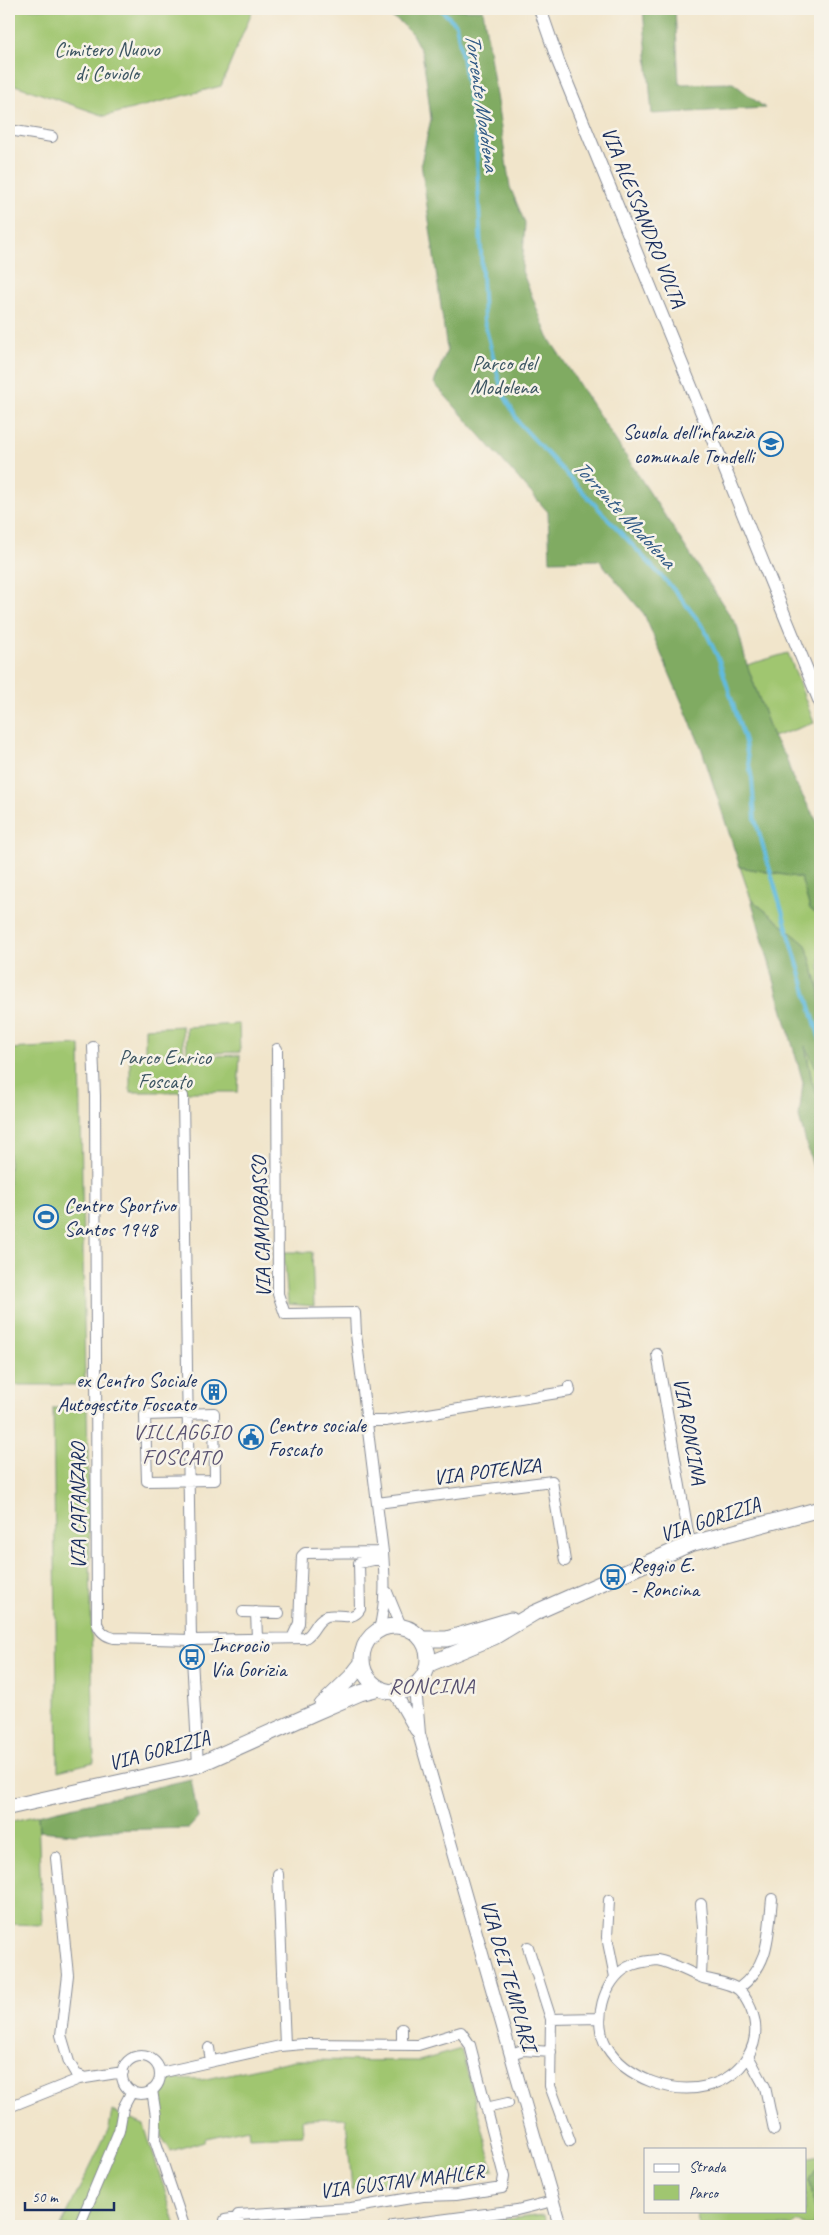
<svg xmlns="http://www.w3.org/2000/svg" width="829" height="2235" font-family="Caveat,sans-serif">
	<rect width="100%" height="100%" fill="#f7f3e8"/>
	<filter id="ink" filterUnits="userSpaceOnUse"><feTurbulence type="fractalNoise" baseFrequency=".02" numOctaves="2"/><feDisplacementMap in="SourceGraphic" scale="10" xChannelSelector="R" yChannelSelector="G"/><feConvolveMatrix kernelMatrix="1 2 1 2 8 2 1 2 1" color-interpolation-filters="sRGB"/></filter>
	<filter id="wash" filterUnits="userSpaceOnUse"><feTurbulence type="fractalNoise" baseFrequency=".0096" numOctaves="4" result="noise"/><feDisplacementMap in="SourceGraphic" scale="20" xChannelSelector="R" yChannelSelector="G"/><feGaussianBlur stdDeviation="1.12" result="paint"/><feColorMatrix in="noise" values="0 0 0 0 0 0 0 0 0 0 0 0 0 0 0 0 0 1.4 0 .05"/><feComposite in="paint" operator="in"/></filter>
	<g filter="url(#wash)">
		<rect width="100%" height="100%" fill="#f1e5cb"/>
		<path fill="#a0c670" stroke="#5e7a67" d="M 9,9 L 253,9 L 221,86 L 105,116 L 9,83 Z
			M 788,653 L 814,723 L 773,737 L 747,665 Z
			M 740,867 L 802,878 L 810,908 L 820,917 L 820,992 L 806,945 L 751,899 Z
			M 239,1024 L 240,1052 L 187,1054 L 186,1027 Z
			M 182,1026 L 184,1057 L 240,1055 L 238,1092 L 130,1092 L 130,1058 L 145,1058 L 145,1028 Z
			M 805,1043 L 820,1076 L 820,1101 L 812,1082 Z
			M 80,1045 L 85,1385 L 9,1385 L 9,1049 Z
			M 284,1252 L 312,1252 L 314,1306 L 288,1304 Z
			M 53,1408 L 87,1408 L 94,1762 L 58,1771 Z
			M 38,1815 L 42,1925 L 9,1924 L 9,1822 Z
			M 461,2049 L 494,2171 L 457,2177 L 431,2177 L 352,2190 L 346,2118 L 302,2119 L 303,2135 L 249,2137 L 248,2129 L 206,2138 L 204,2141 L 171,2151 L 161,2136 L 159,2097 L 166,2088 L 169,2079 L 201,2080 L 295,2060 L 419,2061 Z
			M 112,2111 L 144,2125 L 176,2226 L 61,2226 L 109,2128 Z
			M 820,2155 L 820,2162 L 810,2180 L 815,2211 L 813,2226 L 805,2226 L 797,2221 L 792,2226 L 699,2226 L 696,2211 L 805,2211 L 805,2158 Z
			M 544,2215 L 547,2226 L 445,2226 Z"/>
		<path fill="#80ab62" stroke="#4e6d60" d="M 374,9 L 483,10 L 510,187 L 525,223 L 522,271 L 548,337 L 737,626 L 747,665 L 773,737 L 786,757 L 792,777 L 820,827 L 820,917 L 810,909 L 801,878 L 740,867 L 701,747 L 644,614 L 599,560 L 550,561 L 548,512 L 434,383 L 447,350 L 421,163 L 431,119 L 426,77 L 422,53 L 412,34 L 399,21 Z
			M 643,9 L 675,9 L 679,84 L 733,83 L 765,108 L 652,114 Z
			M 751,899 L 806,945 L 820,992 L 820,1076 L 805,1046 L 812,1082 L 820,1101 L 820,1193 L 799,1117 L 803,1082 Z
			M 191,1779 L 198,1818 L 189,1828 L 107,1830 L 74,1834 L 39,1831 L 38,1815 Z
			M 820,2162 L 820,2226 L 813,2226 L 815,2211 L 810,2180 Z"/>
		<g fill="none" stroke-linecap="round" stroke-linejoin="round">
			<path stroke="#61bbdf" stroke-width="4" d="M 440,9 L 456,24 L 476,135 L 484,321 L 502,391 L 519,423 L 677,593 L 704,628 L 719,660 L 744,738 L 752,779 L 755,819 L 820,1040"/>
		</g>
	</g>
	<g filter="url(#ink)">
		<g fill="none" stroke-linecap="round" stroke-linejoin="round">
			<defs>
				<path id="minor" d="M 9,130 L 52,137
					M 93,1047 L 95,1096 L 97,1623 C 100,1632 105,1636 114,1638 L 191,1640 L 305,1638 C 315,1633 315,1620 327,1616 C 338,1613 353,1622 360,1609 L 359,1563 L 383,1558
					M 277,1049 L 278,1294 L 285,1314 L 355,1313 L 356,1334 L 383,1552 C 385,1579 386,1603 379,1630
					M 183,1096 L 191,1640 L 198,1765
					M 657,1354 L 690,1544
					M 214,1413 L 215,1480 L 147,1481 L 145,1415 Z
					M 367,1421 L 385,1421 L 570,1391 L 569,1386
					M 377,1503 L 552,1481 L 565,1561
					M 387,1592 L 401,1626
					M 243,1612 L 279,1613
					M 256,1612 L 257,1638
					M 292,1638 L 299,1623 L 302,1556 L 305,1553 L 383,1552
					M 56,1858 L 68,1975 L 61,2035 L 69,2062 L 76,2074 L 85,2078
					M 278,1874 L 285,2045
					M 609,1900 L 607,1937 L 615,1977
					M 528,1947 L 551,2019 L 550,2086 L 570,2141
					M 657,1960 C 674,1963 687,1972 703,1978 C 713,1981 731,1983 739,1990 C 744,1995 748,2002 751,2009 C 765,2044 742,2077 707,2086 C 672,2095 626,2078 607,2047 C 592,2023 603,1980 628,1967 C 636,1962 648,1961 657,1960 Z
					M 701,1977 L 703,1928 L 701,1904
					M 738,1989 C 770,1965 768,1936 772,1899
					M 551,2019 L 600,2018
					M 402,2045 L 402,2029
					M 209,2048 L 211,2061
					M 511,2054 L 523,2050 L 551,2052
					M 748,2056 L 765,2087 L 774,2130
					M122 2075a19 19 0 1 1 38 0a19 19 0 1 1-38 0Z
					M 160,2073 L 280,2046 L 303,2044 L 418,2045 L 461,2032 L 470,2045 L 504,2176 L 502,2188 L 456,2195 L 423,2196 L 351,2208 L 238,2215 L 239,2226
					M 152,2090 L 156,2116 L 155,2140 L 184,2226
					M 9,2107 L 79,2079 L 123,2072
					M 486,2108 L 508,2103
					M 225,2220 L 238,2218
					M 79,2226 L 119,2131 L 123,2108 L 132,2091
					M 393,2226 L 517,2210 L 553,2201"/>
				<path id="tertiary" d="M 540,9 L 558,61 L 820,702
					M 415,1686 L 419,1734 L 560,2226
					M 395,1693 L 416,1730"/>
				<path id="primary" d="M362 1659a33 33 0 1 1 66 0a33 33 0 1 1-66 0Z
					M 423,1639 L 447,1639 L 511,1620
					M 429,1664 L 494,1637 L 534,1613 L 690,1544 L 820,1509
					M 322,1705 L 351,1677 L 362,1663
					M 9,1807 L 198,1765 L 314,1713 L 360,1693 L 379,1688"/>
			</defs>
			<use href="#minor" stroke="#868a94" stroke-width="12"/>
			<use href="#tertiary" stroke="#868a94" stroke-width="14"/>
			<use href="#primary" stroke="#868a94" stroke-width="17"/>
			<use href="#minor" stroke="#fff" stroke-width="10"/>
			<use href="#tertiary" stroke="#fff" stroke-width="12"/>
			<use href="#primary" stroke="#fff" stroke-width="15"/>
		</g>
	</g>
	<defs>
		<symbol id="school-ring" viewBox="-11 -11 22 22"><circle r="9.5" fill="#f7f3e8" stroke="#1f6fb2" stroke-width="1.5"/><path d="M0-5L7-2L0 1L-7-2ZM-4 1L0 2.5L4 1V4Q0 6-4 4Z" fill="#1f6fb2"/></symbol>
		<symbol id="stadium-ring" viewBox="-11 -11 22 22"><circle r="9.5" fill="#f7f3e8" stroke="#1f6fb2" stroke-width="1.5"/><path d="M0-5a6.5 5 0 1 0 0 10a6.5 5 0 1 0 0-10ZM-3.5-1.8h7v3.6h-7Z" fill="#1f6fb2"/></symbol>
		<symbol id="building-ring" viewBox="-11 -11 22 22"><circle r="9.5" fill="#f7f3e8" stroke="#1f6fb2" stroke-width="1.5"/><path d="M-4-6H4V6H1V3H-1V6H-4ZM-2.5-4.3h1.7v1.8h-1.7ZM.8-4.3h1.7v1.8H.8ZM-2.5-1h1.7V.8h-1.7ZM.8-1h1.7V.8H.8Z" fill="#1f6fb2"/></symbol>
		<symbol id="civic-ring" viewBox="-11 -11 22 22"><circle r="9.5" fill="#f7f3e8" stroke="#1f6fb2" stroke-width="1.5"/><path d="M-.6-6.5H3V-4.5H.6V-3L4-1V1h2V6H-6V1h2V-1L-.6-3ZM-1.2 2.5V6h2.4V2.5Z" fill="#1f6fb2"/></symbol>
		<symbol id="bus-ring" viewBox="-11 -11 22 22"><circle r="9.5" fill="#f7f3e8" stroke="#1f6fb2" stroke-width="1.5"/><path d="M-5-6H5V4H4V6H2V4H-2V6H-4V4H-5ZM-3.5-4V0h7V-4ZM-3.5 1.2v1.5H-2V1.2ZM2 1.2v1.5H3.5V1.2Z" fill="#1f6fb2"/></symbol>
	</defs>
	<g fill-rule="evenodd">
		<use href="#school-ring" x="757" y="430" width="28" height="28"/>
		<use href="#stadium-ring" x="32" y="1203" width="28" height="28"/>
		<use href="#building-ring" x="200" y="1378" width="28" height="28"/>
		<use href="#civic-ring" x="237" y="1423" width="28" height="28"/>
		<use href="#bus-ring" x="599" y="1563" width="28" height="28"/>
		<use href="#bus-ring" x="178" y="1643" width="28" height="28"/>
	</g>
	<g text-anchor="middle" stroke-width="5" stroke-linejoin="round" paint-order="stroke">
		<g font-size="21" fill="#3c5562" stroke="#f7f3e8">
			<text x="107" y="56">Cimitero Nuovo<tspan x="107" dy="24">di Coviolo</tspan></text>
			<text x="504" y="370">Parco del<tspan x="504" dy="24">Modolena</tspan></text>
			<text x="165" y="1064">Parco Enrico<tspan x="165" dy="24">Foscato</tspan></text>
		</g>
		<g font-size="21" fill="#1b2f5e" stroke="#f7f3e8">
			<text transform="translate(644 217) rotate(68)" y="7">VIA ALESSANDRO VOLTA</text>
			<text transform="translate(261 1227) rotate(-92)" y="7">VIA CAMPOBASSO</text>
			<text transform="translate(690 1431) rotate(80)" y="7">VIA RONCINA</text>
			<text transform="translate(487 1471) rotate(-7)" y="7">VIA POTENZA</text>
			<text transform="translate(78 1506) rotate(-90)" y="7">VIA CATANZARO</text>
			<text transform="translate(710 1519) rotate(-18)" y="7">VIA GORIZIA</text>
			<text transform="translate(159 1750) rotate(-15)" y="7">VIA GORIZIA</text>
			<text transform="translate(509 1975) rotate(74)" y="7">VIA DEI TEMPLARI</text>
			<text transform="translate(402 2181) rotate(-7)" y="7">VIA GUSTAV MAHLER</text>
		</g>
		<g font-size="21" fill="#1b2f5e" stroke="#f7f3e8" text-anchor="start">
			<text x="754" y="439" text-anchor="end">Scuola dell'infanzia<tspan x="754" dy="24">comunale Tondelli</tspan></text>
			<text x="64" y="1212">Centro Sportivo<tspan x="64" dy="24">Santos 1948</tspan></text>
			<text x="196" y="1387" text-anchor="end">ex Centro Sociale<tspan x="196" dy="24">Autogestito Foscato</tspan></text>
			<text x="268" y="1432">Centro sociale<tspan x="268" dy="24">Foscato</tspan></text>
			<text x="630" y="1572">Reggio E.<tspan x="630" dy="24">- Roncina</tspan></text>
			<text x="210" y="1652">Incrocio<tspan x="210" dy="24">Via Gorizia</tspan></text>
		</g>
		<g font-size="22" font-style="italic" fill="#305985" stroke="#f7f3e8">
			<text transform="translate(483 102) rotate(82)" y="8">Torrente Modolena</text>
			<text transform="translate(625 513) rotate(47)" y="8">Torrente Modolena</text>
		</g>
		<g font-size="22" letter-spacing="1" fill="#595271" stroke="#f7f3e8">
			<text x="182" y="1439">VILLAGGIO<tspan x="182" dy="25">FOSCATO</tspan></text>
			<text x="432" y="1693">RONCINA</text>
		</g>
	</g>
	<rect width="829" height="2235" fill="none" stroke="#f7f3e8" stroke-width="30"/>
	<rect x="644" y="2148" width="162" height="65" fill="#f7f3e8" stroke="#9fa5b1"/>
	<rect x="654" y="2164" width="25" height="8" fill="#ffffff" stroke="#9fa5b1"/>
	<text x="689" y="2172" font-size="15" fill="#1b2f5e">Strada</text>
	<rect x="654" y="2185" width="25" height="15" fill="#a0c670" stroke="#9fa5b1"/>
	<text x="689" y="2198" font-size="15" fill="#1b2f5e">Parco</text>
	<path d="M25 2202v8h89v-8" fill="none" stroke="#1b2f5e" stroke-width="2.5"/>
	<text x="32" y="2202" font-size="15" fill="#1b2f5e" stroke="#f7f3e8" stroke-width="4" paint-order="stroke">50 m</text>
</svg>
